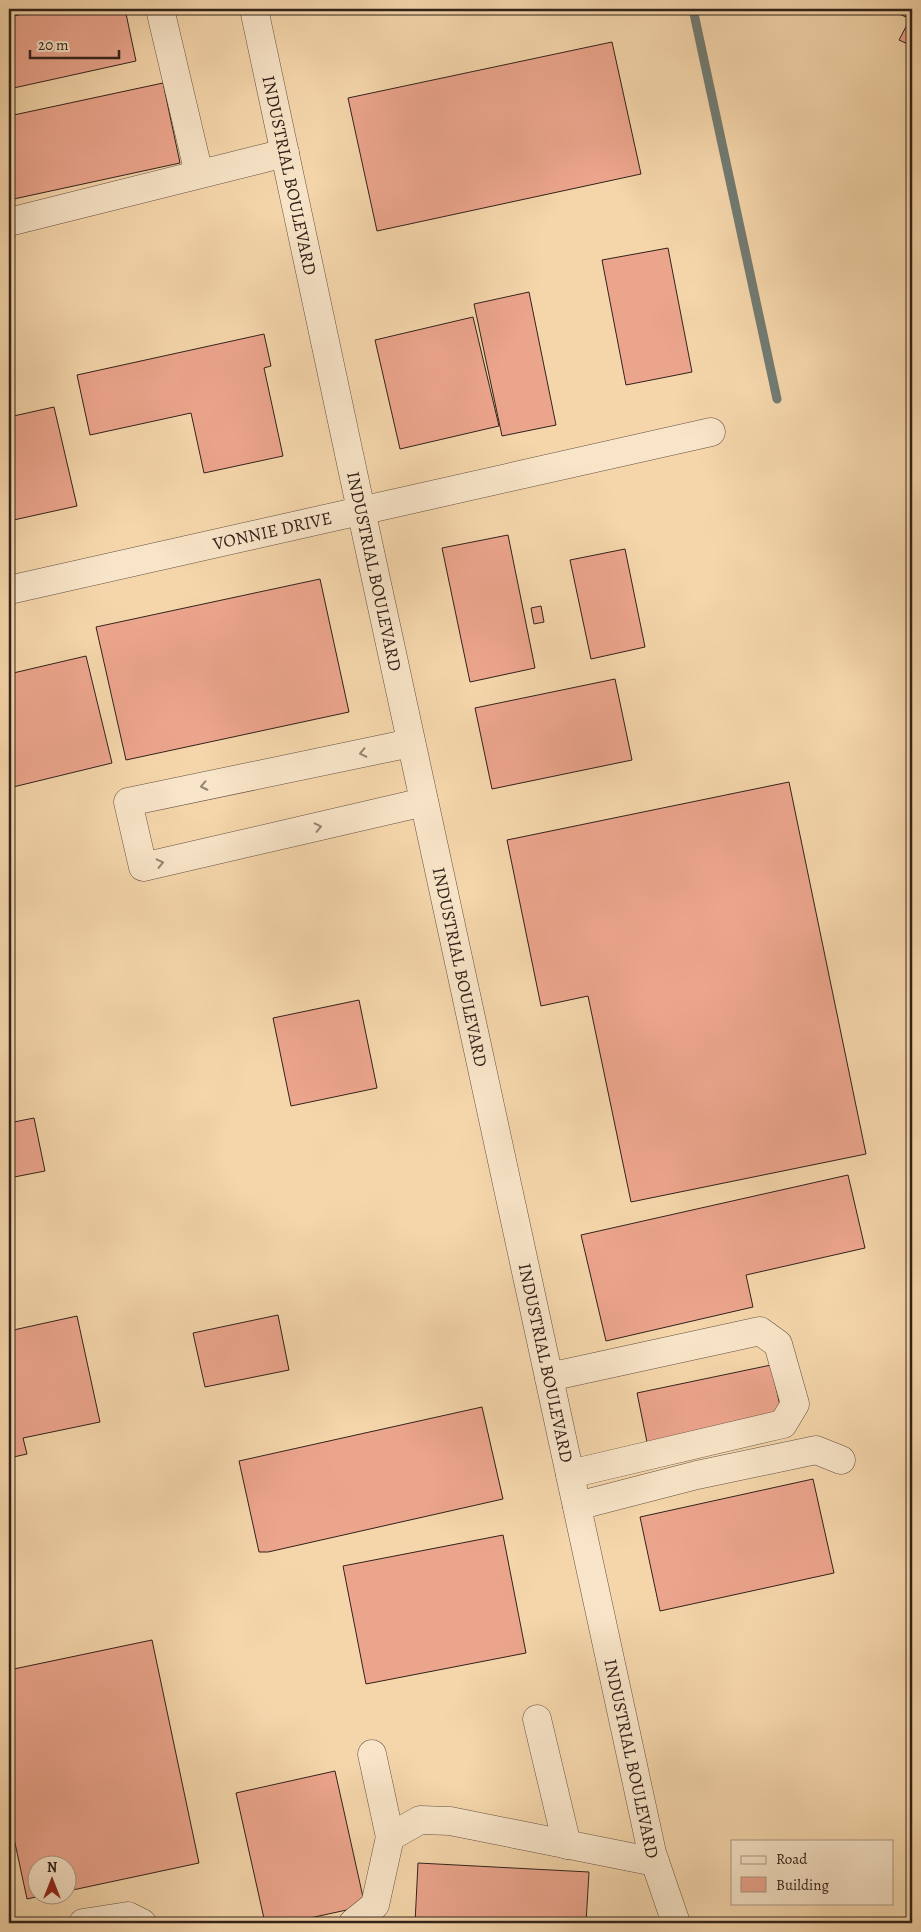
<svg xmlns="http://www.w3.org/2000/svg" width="921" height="1932" font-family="Alegreya,serif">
	<rect width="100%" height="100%" fill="#f5d6ab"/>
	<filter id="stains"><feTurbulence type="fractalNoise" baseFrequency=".004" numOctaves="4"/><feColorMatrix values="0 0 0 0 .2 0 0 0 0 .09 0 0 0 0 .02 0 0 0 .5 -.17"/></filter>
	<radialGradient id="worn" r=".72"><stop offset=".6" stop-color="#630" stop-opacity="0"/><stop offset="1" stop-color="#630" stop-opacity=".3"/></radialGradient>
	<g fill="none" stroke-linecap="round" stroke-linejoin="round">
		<path stroke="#727c74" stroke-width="9" d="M 693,9 L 777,399"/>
	</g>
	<path fill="#eca58d" stroke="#31221b" d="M 45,9 L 125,9 L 136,61 L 9,89 L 9,17 Z
		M 889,9 L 912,9 L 912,46 L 899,40 L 910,19 Z
		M 612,42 L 641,174 L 377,231 L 348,98 Z
		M 163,83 L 180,163 L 9,200 L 9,116 Z
		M 668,248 L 692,372 L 626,385 L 602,260 Z
		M 529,292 L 556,425 L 502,436 L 474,304 Z
		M 473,317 L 499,426 L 400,449 L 375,340 Z
		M 264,334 L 271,366 L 264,368 L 283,456 L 204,473 L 191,413 L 90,435 L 77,375 Z
		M 54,407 L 77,506 L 9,521 L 9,417 Z
		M 508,535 L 535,668 L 470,682 L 442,548 Z
		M 625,549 L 645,647 L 591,659 L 570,560 Z
		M 320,579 L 349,712 L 126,760 L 96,627 Z
		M 541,606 L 544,622 L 534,624 L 531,608 Z
		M 86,656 L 112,763 L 9,788 L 9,674 Z
		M 615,679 L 632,760 L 492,789 L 475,708 Z
		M 789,782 L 866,1154 L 631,1202 L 588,996 L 541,1006 L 507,840 Z
		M 359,1000 L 377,1088 L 291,1106 L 273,1018 Z
		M 9,1007 L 14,1030 L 9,1031 Z
		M 34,1118 L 45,1171 L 9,1178 L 9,1123 Z
		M 848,1175 L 865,1248 L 746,1275 L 753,1307 L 606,1341 L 581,1235 Z
		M 278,1315 L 289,1370 L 205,1387 L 193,1333 Z
		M 77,1316 L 100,1422 L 23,1438 L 27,1454 L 9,1458 L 9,1331 Z
		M 771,1365 L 783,1419 L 648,1447 L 637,1393 Z
		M 482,1407 L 503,1499 L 268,1552 L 259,1552 L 239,1461 Z
		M 813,1479 L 834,1573 L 660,1611 L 640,1517 Z
		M 503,1535 L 526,1653 L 366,1684 L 343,1566 Z
		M 152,1640 L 199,1863 L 68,1891 L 68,1864 L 38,1864 L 38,1894 L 49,1894 L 27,1899 L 9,1815 L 9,1670 Z
		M 335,1771 L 365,1906 L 287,1923 L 265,1923 L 236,1793 Z
		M 418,1863 L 589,1872 L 586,1923 L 415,1923 Z"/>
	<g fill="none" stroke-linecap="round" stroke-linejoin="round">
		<defs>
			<g id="minor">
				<path d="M 160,9 L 199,174"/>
				<path id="s1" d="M 254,9 L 361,510 L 652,1853 L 676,1923"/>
				<path d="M 9,222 L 285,153"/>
				<path id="s2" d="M 9,590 L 711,432"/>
				<path d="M 411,743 L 128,802 L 143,867 L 424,802"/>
				<path d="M 549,1377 L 760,1331 L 778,1344 L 795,1404 L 783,1424 L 570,1474"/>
				<path d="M 577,1506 L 697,1475 L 816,1450 L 841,1460"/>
				<path d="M 537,1719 L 567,1845"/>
				<path d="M 372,1754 L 390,1837"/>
				<path d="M 83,1923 L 128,1916 L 142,1923"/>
				<path d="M 353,1923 L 375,1905 L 390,1837 L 420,1820 L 450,1821 L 655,1862"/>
			</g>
		</defs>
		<use href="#minor" stroke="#624f3f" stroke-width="29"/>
		<use href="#minor" stroke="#f8e4c8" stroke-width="28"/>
	</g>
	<defs><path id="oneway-chevron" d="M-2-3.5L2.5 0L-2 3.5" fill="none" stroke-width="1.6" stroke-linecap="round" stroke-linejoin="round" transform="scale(1.25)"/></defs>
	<g stroke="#948372">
		<use href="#oneway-chevron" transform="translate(363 753) rotate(168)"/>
		<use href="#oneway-chevron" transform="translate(204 786) rotate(168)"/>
		<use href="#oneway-chevron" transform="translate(318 827) rotate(-13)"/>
		<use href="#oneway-chevron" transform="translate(160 863) rotate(-13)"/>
	</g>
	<g text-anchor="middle" stroke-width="4" stroke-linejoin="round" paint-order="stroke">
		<g font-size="18" fill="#31221b" stroke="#f8e4c8">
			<text dy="6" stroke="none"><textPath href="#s1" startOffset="170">INDUSTRIAL BOULEVARD</textPath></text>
			<text dy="6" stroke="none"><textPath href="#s2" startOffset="270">VONNIE DRIVE</textPath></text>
			<text dy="6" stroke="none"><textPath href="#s1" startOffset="575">INDUSTRIAL BOULEVARD</textPath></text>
			<text dy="6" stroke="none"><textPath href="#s1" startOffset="980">INDUSTRIAL BOULEVARD</textPath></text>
			<text dy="6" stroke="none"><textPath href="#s1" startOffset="1385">INDUSTRIAL BOULEVARD</textPath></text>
			<text dy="6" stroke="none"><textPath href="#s1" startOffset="1790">INDUSTRIAL BOULEVARD</textPath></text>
		</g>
	</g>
	<rect width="921" height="1932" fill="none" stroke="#f5d6ab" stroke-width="30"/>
	<rect x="10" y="10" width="901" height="1912" fill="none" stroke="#31221b" stroke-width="2.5"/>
	<rect x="15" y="15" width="891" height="1902" fill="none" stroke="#31221b"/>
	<rect x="731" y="1840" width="162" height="65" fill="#f8e4c8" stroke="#a89683"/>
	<rect x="741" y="1856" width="25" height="8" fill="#f8e4c8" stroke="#a89683"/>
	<text x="776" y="1864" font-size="15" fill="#31221b">Road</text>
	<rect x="741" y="1877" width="25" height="15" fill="#eca58d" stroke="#a89683"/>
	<text x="776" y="1890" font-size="15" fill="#31221b">Building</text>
	<g transform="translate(52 1880)"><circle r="24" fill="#f8e4c8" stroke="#a89683"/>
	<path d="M0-4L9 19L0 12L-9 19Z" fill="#8f2418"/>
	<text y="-8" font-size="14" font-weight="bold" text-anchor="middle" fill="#31221b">N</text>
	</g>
	<path d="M30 50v8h89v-8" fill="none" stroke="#31221b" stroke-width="2.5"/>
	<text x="38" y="50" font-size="15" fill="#31221b" stroke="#f8e4c8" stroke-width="4" paint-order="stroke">20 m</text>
	<rect width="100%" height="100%" filter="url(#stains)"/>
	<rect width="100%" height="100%" fill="url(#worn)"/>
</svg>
